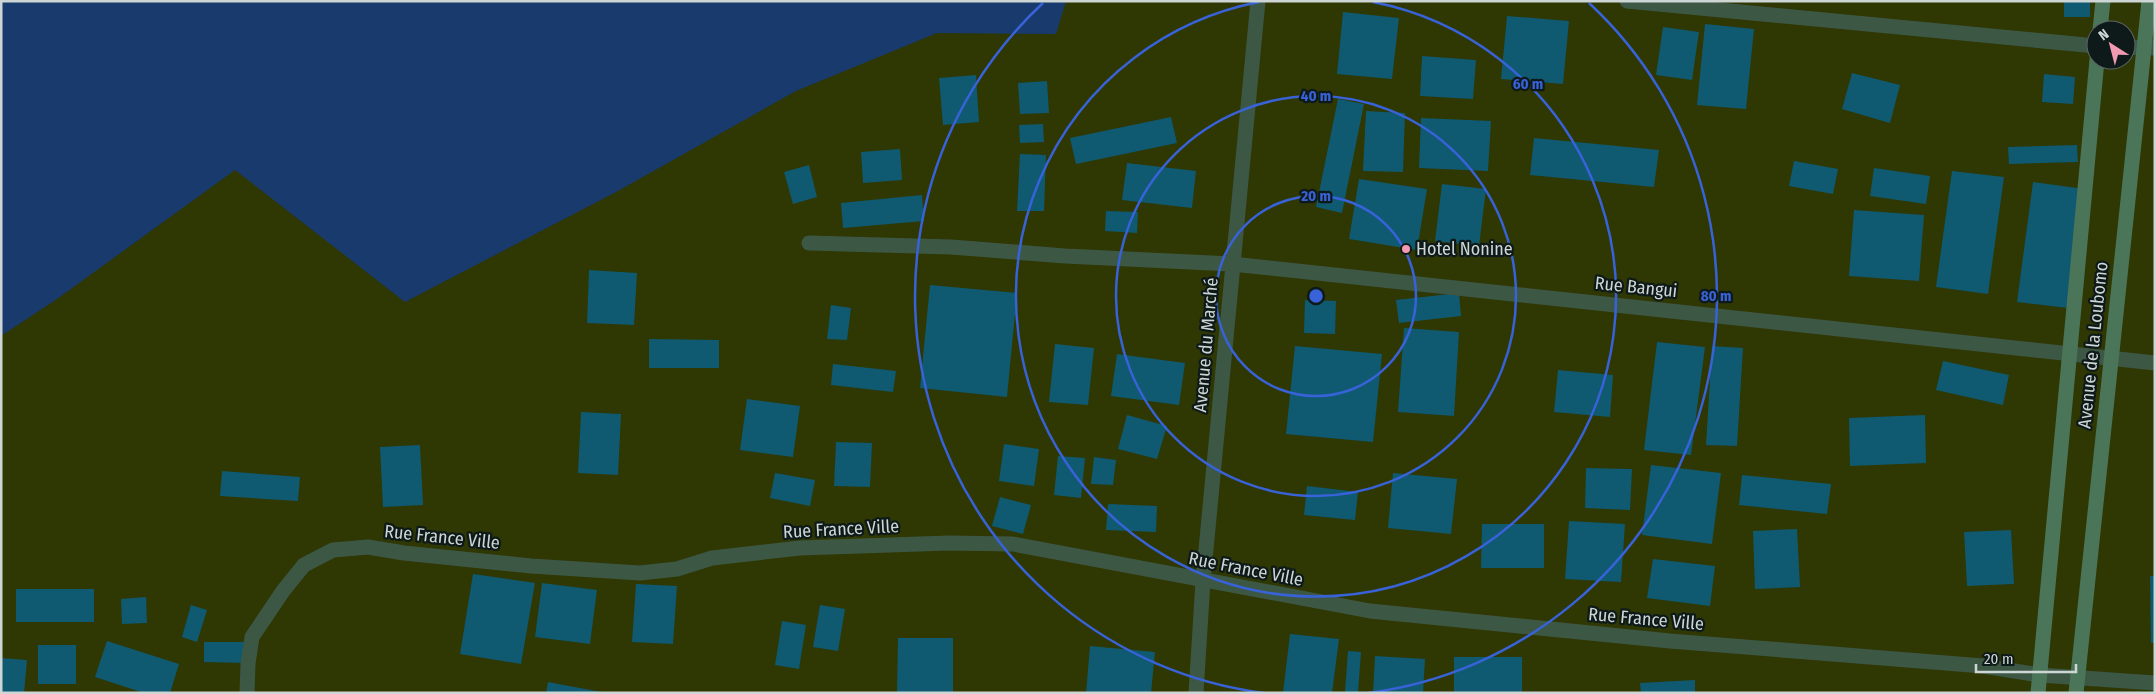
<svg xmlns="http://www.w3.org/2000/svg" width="2156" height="694" font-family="'Fira Sans Condensed',sans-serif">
	<rect width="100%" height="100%" fill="#172322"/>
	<path fill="#2f3703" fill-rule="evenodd" d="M 1,1 L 2155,1 L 2155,693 L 1,693 ZM 2096,30 L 2126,30 L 2126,60 L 2096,60 Z"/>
	<path fill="#193a6d" d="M 1,1 L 1066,1 L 1056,34 L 937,33 L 796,91 L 618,191 L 405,302 L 235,170 L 57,299 L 1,336 Z"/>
	<path fill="#0f5a70" d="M 2064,1 L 2090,1 L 2090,17 L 2064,17 Z
		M 1343,12 L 1399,18 L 1392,79 L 1337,74 Z
		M 1507,16 L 1569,21 L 1563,84 L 1501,79 Z
		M 1705,24 L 1754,29 L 1746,109 L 1697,105 Z
		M 1663,27 L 1699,32 L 1692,80 L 1656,75 Z
		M 1422,56 L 1476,60 L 1473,99 L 1420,96 Z
		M 1852,73 L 1900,85 L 1890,123 L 1842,109 Z
		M 2044,74 L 2075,77 L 2073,104 L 2042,102 Z
		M 976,75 L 979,122 L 943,125 L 939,78 Z
		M 1047,81 L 1049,113 L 1020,114 L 1018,83 Z
		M 1338,99 L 1364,104 L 1342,213 L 1316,207 Z
		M 1366,111 L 1405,113 L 1403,172 L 1363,171 Z
		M 1171,117 L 1177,143 L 1076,164 L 1070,138 Z
		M 1421,118 L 1491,121 L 1488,171 L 1419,168 Z
		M 1043,124 L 1044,142 L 1020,143 L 1019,125 Z
		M 1534,138 L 1659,150 L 1654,187 L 1530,175 Z
		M 2077,145 L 2078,162 L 2009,164 L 2008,147 Z
		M 900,149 L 902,180 L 863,183 L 861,152 Z
		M 1020,154 L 1046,155 L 1044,211 L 1017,211 Z
		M 1794,161 L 1838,169 L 1833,194 L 1789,186 Z
		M 1127,163 L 1196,171 L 1192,208 L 1122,200 Z
		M 809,165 L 817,197 L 793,204 L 784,172 Z
		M 1874,168 L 1930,176 L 1926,204 L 1870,196 Z
		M 1952,171 L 2004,177 L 1988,294 L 1936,287 Z
		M 1359,179 L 1427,189 L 1417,250 L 1349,239 Z
		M 2033,182 L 2084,189 L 2068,308 L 2017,302 Z
		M 1442,184 L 1486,189 L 1479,246 L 1435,241 Z
		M 922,195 L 924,221 L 843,228 L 841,203 Z
		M 1854,210 L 1924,215 L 1919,281 L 1849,276 Z
		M 1106,211 L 1138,212 L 1137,233 L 1105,231 Z
		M 589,270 L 637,273 L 634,325 L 587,323 Z
		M 930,285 L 1017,293 L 1007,397 L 920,388 Z
		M 1459,293 L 1461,316 L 1399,323 L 1396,300 Z
		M 1305,300 L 1336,301 L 1335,334 L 1304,333 Z
		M 831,305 L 851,308 L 847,340 L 827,339 Z
		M 1404,328 L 1459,332 L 1454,416 L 1398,412 Z
		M 649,339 L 719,340 L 719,368 L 649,368 Z
		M 1657,342 L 1705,347 L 1691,455 L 1644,450 Z
		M 1055,344 L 1094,348 L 1088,405 L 1049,402 Z
		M 1295,346 L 1382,354 L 1373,442 L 1286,434 Z
		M 1712,346 L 1743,348 L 1737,446 L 1706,445 Z
		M 1117,354 L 1185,363 L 1179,405 L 1111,396 Z
		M 1943,361 L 2009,375 L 2003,405 L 1936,390 Z
		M 833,364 L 896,371 L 893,392 L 831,385 Z
		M 1558,370 L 1613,375 L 1610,417 L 1554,412 Z
		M 747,399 L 800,406 L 793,457 L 740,450 Z
		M 581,412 L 621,414 L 618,475 L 578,473 Z
		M 1127,415 L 1167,426 L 1157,459 L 1118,449 Z
		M 1925,415 L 1926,463 L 1850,466 L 1849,418 Z
		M 836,442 L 872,443 L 870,487 L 834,486 Z
		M 1004,444 L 1039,449 L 1034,486 L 999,481 Z
		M 420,445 L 423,505 L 383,507 L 380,447 Z
		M 1058,456 L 1085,458 L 1081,498 L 1054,495 Z
		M 1094,457 L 1116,460 L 1113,485 L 1091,484 Z
		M 1651,465 L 1721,473 L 1712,544 L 1642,535 Z
		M 1586,468 L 1632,469 L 1630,510 L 1585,508 Z
		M 222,471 L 300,477 L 298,501 L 220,496 Z
		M 775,473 L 815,480 L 810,506 L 770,498 Z
		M 1393,473 L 1457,479 L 1451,534 L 1388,528 Z
		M 1742,475 L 1831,484 L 1827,514 L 1739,505 Z
		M 1307,486 L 1358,492 L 1355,520 L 1304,515 Z
		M 1000,497 L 1031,505 L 1023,534 L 992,526 Z
		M 1108,504 L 1157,506 L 1156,532 L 1106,530 Z
		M 1569,521 L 1625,524 L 1621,582 L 1565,579 Z
		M 1482,524 L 1544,524 L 1544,568 L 1481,568 Z
		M 1797,529 L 1800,587 L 1755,589 L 1753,531 Z
		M 2011,530 L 2014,584 L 1967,586 L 1964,532 Z
		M 1653,559 L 1715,566 L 1710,606 L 1647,598 Z
		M 473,574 L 535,583 L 521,664 L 460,654 Z
		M 2150,576 L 2155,576 L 2155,643 L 2151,643 Z
		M 542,583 L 597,590 L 590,644 L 535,637 Z
		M 636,584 L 677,586 L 673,644 L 632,642 Z
		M 16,589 L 94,589 L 94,622 L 16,622 Z
		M 146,597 L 147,623 L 122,624 L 121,599 Z
		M 191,605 L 207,610 L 197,642 L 182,637 Z
		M 820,605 L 845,609 L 838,651 L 813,647 Z
		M 782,621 L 806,625 L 799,669 L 775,665 Z
		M 1290,634 L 1339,639 L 1332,693 L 1283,693 Z
		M 898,638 L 953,638 L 953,693 L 897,693 Z
		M 107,641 L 179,664 L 170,693 L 144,693 L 95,677 Z
		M 204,642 L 247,642 L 246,663 L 204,662 Z
		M 38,645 L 76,645 L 76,684 L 38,684 Z
		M 1090,646 L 1155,652 L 1151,693 L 1086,693 Z
		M 1348,651 L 1361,652 L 1358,693 L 1345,692 Z
		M 1375,656 L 1425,659 L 1423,693 L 1373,693 Z
		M 1454,657 L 1522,657 L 1522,693 L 1454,693 Z
		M 1,658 L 27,660 L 24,693 L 1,693 Z
		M 1695,680 L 1695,693 L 1641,693 L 1640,683 Z
		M 548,682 L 601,692 L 601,693 L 546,693 Z"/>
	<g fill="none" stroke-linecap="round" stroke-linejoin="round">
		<path stroke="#3d5745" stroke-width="15" d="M 1627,1 L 2096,46
			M 2126,47 L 2155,48
			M 809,243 L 951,247 L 1065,256 L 1232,264 L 2155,363
			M 247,693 L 248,664 L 252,637 L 283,591 L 304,565 L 333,550 L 368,547 L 404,553 L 531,566 L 640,573 L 677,569 L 712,558 L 800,548 L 949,543 L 1013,544 L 1370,611 L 1670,641 L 1983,666 L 2040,675 L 2155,683
			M 1196,693 L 1203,581 L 1258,1"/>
		<path stroke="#4b7558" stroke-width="15" d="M 2100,30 L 2103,1
			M 2038,693 L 2097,60
			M 2076,693 L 2149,1"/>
	</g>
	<g fill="none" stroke="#3862d8" stroke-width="2.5">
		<circle cx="1316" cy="296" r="100"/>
		<circle cx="1316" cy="296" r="200"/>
		<path d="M1373 2A300 300 0 1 1 1259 2"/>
		<path d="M1264 693A400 400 0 0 1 1043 3M1589 3A400 400 0 0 1 1368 693"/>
	</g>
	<circle fill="#f19ab1" stroke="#0e1a19" stroke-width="2" cx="1406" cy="249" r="5"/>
	<g text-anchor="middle" stroke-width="4.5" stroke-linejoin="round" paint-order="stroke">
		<g font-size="18" fill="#ced6d5" stroke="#0e1a19" text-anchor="start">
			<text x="1416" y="255">Hotel Nonine</text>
		</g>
		<g font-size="18" fill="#ced6d5" stroke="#0e1a19">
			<text transform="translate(1636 287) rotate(6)" y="6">Rue Bangui</text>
			<text transform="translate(1206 345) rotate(-85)" y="6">Avenue du Marché</text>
			<text transform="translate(2093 345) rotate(-84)" y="6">Avenue de la Loubomo</text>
			<text transform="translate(841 529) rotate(-3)" y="6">Rue France Ville</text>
			<text transform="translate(442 537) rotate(6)" y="6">Rue France Ville</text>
			<text transform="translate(1246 569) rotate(11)" y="6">Rue France Ville</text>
			<text transform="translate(1646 619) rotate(5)" y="6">Rue France Ville</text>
		</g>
	</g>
	<circle cx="1316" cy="296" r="8" fill="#3862d8" stroke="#0e1a19" stroke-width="2.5"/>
	<g font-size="15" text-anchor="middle" font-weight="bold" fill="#3862d8" stroke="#0e1a19" stroke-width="4.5" stroke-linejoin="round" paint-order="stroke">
		<text x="1528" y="89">60 m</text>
		<text x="1316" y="101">40 m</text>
		<text x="1316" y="201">20 m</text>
		<text x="1716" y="301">80 m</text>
	</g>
	<rect width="2156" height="694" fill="none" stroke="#ced6d5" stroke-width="5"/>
	<g transform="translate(2111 45) rotate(324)"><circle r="24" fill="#0e1a19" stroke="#5b6564"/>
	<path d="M0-4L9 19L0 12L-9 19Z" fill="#f19ab1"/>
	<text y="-8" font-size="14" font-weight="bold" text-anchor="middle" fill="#ced6d5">N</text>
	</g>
	<path d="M1976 664v8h100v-8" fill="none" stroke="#ced6d5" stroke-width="2.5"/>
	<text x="1984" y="664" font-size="15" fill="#ced6d5" stroke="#0e1a19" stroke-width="4" paint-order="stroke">20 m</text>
</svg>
